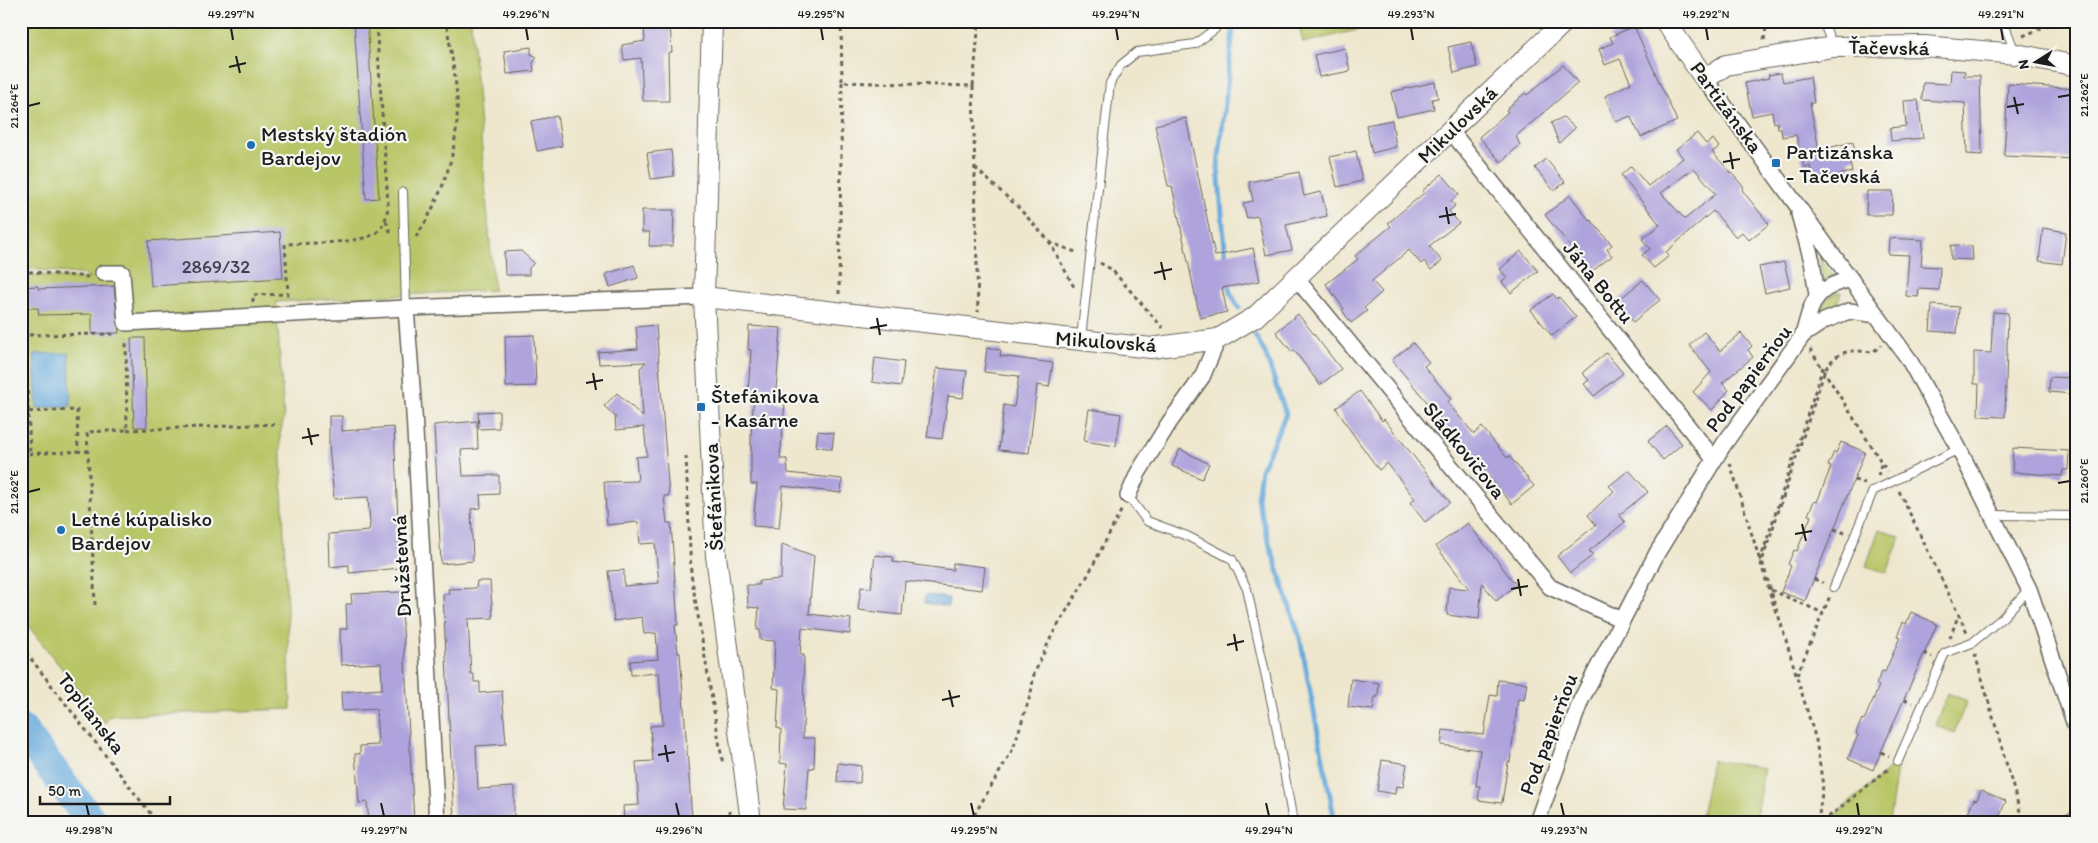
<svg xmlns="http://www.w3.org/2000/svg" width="2098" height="843" font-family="Itim,sans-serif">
<rect width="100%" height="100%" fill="#f6f6f2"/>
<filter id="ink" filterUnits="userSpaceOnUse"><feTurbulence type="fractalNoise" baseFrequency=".02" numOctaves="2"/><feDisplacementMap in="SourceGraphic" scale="10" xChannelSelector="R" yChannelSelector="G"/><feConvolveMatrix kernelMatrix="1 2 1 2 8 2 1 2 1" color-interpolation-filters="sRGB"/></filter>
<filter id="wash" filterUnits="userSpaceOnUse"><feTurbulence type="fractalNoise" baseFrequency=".0096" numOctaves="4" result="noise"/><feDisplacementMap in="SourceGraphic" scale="20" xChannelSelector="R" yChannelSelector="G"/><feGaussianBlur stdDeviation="1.12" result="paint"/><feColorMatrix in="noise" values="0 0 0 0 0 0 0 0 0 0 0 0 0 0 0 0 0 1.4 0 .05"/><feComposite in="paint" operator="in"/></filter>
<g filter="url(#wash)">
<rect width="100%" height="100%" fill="#eee7ce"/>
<path fill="#b9c668" stroke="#6a7142" d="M21 21H471L494 290 276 302 284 418 280 434 291 709 110 716 105 723 21 617V274L89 279 87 275 21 268Z
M1298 21H1394L1303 43Z
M1820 258 1833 275 1823 282Z
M1841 292C1838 308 1830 313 1815 318 1821 305 1827 295 1841 292Z
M1879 529 1900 537 1887 573 1866 566Z
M1948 693 1967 701 1954 733 1935 725Z
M1712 760 1764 768 1755 822H1700Z
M1898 761 1889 822H1827Z"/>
<path fill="#68aadc" stroke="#42637c" d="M69 353 71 406 37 408 34 354Z
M925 595 949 598 948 607 924 603Z"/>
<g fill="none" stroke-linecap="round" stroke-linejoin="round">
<path stroke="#68aadc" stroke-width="5" d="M1226 260 1218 167 1234 21
M1228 281 1230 292 1239 308
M1255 335 1265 353 1286 414 1261 470 1257 498 1270 546 1300 638 1335 822"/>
<path stroke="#68aadc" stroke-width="31" d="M21 729 92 822"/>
</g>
<g id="blocks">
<path fill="#aea3dc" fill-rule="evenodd" d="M354 21H367L379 198 366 199Z
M670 26 672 52 668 53 669 101H643L641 58 624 60 622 45 645 41 644 28Z
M1634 26 1677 121 1641 137 1630 116 1616 122 1605 96 1631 83 1620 59 1605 65 1599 49 1613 43 1610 37Z
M1471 42 1477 67 1454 73 1448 47Z
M531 47V54L537 57 533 63 534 71 507 74 504 51Z
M1345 48 1350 71 1319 77 1314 55Z
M1563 65 1578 83 1516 136 1520 145 1501 162 1479 137 1508 112 1506 110 1525 93 1527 95Z
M1951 70 1965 71 1964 76H1980L1982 155 1967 154 1965 103 1922 100 1923 83 1950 84Z
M1781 73 1783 82 1810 77 1814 103H1810L1819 150 1853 142 1856 158 1849 160 1852 172 1813 180 1810 166 1804 167 1796 135 1782 137 1781 128H1778L1777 122 1774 123 1772 112 1752 116 1745 83 1769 78 1768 75Z
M1435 82 1438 98 1432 99 1434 109 1397 117 1391 92Z
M2008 84 2077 89V159L2004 156Z
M1918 100 1923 138 1891 141 1890 128 1906 126 1904 101Z
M557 116 562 146 537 151 531 121Z
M1563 117 1575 128 1559 143 1551 123Z
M1186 118 1215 256 1253 248 1260 281 1222 288 1227 312 1200 318 1172 186H1168L1155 125Z
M1392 120 1396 147 1372 153 1366 125Z
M1697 133 1706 144 1713 139 1719 147 1712 152 1744 187 1742 190 1769 224 1749 240 1742 232 1736 237 1713 211 1666 252 1669 256 1654 268 1642 255 1650 249 1642 239 1660 225 1621 175 1631 166 1648 186 1683 158 1676 149ZM1694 168 1716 194 1685 219 1661 193Z
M671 150 674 176 651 179 647 153Z
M1356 151 1362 181 1337 187 1330 157Z
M1546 159 1565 182 1554 191 1535 168Z
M1299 172 1304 196 1321 192 1327 216 1286 225 1292 250 1266 255 1258 216 1247 218 1243 203 1253 201 1249 182Z
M1442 174 1459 194 1451 201 1455 206 1449 211 1459 223 1429 246 1442 261 1431 270 1424 261 1421 264 1409 250 1372 281 1382 292 1364 308 1367 311 1351 323 1342 310 1344 309 1326 284 1358 259 1355 256 1391 226 1388 223 1424 193 1422 191Z
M1867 191H1893L1892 215H1866Z
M1570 195 1590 221 1591 220 1612 245 1607 249 1612 256 1591 272 1545 215Z
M642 210H674L673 246H649L650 232H642Z
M2043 228 2066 232 2062 264 2039 261Z
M280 232 283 278 151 286 148 241Z
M1889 238 1923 240 1921 266 1940 267 1939 290 1919 289 1918 297 1906 296 1909 255 1888 254Z
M1951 245 1972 246 1973 260 1951 259Z
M521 251 534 263 529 268V275H505L504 252Z
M1521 251 1538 271 1511 293 1502 282 1507 278 1500 269Z
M1784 262 1790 287 1765 293 1759 267Z
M634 265 638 278 610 287 606 274Z
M1643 280 1660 300 1633 322 1616 302Z
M38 286V289L114 286 119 333 92 334V314L39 315 38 308H21V287Z
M1553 294 1557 299 1559 297 1576 317 1552 336 1531 310Z
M1932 305 1959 307 1957 333 1930 331Z
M1993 312 2008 313 2005 417 1978 416 1979 384H1974V352L1991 353Z
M1298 314 1341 369 1320 385 1294 350 1292 352 1276 332Z
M656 325 669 496H664L667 523H671L678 625H675L678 653H680L692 819 688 820V822H671L670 817 640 820V822H624L623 806 639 805 636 762 653 761 650 726 663 725 659 673 631 675 630 661 658 659 656 633 644 634 642 617 614 621 608 571 624 570V586L659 583 655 543 640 544 638 522 607 525 604 482 638 481 636 457 647 456 644 427 616 430 615 416 604 406 617 393 643 417 640 368 646 362 599 364 598 352 638 349 636 327Z
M749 326 781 328 775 402 785 403 780 459H787L788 473 842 479 841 493 783 486 779 528 753 526 757 484H751V436L754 394 748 393 751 350 748 349Z
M1704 332 1720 351 1741 333 1752 346 1748 350 1753 357 1722 383 1729 390 1712 410 1693 392 1711 372 1689 345Z
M534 335 536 386 506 387 505 336Z
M131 338H145L147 427H134Z
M1413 343 1429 362 1424 366 1451 399 1447 402 1474 434 1482 427 1507 458 1509 456 1534 486 1512 504 1392 360Z
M987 348 1001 350 1000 356 1053 363 1049 387 1037 385 1029 453 999 450 1004 405 1014 407 1019 376 984 372Z
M1606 353 1623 373 1594 396 1584 384 1589 380 1582 373Z
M875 358 904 362 901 386 872 382Z
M937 368 967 371 963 398 948 396 942 439 927 437Z
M2050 377 2073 378 2072 394 2049 392Z
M1360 391 1382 421 1384 419 1450 502 1425 522 1410 503 1415 499 1387 463 1379 470 1350 430 1336 408Z
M1089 409 1121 414 1116 446 1084 441Z
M499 411V428L479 429 478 412Z
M329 416H342V431L394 427 400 568 349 573V565L330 567 329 534 369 531 370 523 368 497 334 499 329 445Z
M477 421 478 449 461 450 463 476 499 475V494L480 495 481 508 471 509 473 561 441 564 434 425Z
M1667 426 1682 444 1663 460 1648 441Z
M818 431 834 433 832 449 816 446Z
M1841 442 1865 452 1805 601 1781 592 1791 566 1788 564 1794 550 1797 551 1811 516 1808 515 1814 501 1817 502 1831 467 1828 466 1834 452 1836 453Z
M2013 448 2069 451 2068 470H2063L2062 476 2012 472Z
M1180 449 1209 464 1202 479 1172 466Z
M1629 470 1648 492 1619 515 1625 522 1589 551 1593 555 1570 573 1557 556 1596 525 1588 515 1614 491 1609 486Z
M1468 523 1516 585 1496 601 1482 583 1479 619 1447 615 1449 587 1469 589 1436 546Z
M782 544 814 556 809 614 851 619 850 634 802 628 800 655H804L803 738H815L814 768H809L806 810 783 809 787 764 780 763 781 729 777 728 779 689 773 688 775 641 760 640V630H757L759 608 748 607 747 585H759V581L781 579Z
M875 555 893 557V562L953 570V563L985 567 982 590 905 581 902 615 858 610 861 587 871 588Z
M477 581H490L493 618 468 619 471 674H474V682H480V693L502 691 506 744 476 746 478 789 514 787V822H454L443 594H449L448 589 476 588Z
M401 592 414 822H369L367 802 359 803 355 754H360V746L378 745 376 709 342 711 341 692 382 689 381 663 341 665 340 629H347L346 604H352L351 594Z
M1911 612 1937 624 1873 770 1848 759 1858 735 1856 733 1862 719 1864 720 1879 686 1876 684 1882 671 1885 672 1900 637 1897 636 1903 622 1906 624Z
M1351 679 1379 683 1378 697H1375L1373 710 1348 707Z
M1498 680 1527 683 1524 700 1518 699 1510 762H1508L1502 803 1478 800 1480 786H1476L1480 750 1441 745 1443 730 1484 735 1490 695 1497 696Z
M1382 760 1407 764 1403 787 1396 786 1395 794 1377 791Z
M838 763 861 766 860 783 837 782Z
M1981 790 2006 801 1997 822H1967L1971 814 1968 813 1974 799 1977 800Z"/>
</g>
</g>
<g filter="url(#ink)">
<use href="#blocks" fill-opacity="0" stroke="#66635a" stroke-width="1"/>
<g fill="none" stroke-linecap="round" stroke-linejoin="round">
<g stroke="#66635a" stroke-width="10">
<path id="lane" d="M1823 21 1833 47
M2003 21 2015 52
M403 192 406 308
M1081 338 1110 83 1121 65 1137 52 1195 44 1215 29 1218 21
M1128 496 1147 521 1187 536 1232 559 1247 589 1274 714 1293 822
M1993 515 2077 516
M1834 587 1873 491 1959 449
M1898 761 1945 653 1972 643 2002 618 2029 589
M2061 822 2077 814"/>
</g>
<g stroke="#66635a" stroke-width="18">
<path id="street" d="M1705 79 1908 358 1959 449 2029 589 2077 731
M1450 130 1714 459
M1799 214 1812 261 1817 295
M103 273H122L126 323 406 308 704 297
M1296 278 1550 587 1622 620
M406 308 414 413 437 822
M1803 335C1813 300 1813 289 1851 279
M1128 496 1138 473 1169 423 1202 377 1218 339
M1537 822 1581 700 1657 553 1724 444 1803 335 1824 321 1849 311 1877 315"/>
</g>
<g stroke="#66635a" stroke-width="22">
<path id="secondary" d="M712 21 704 297 716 556 751 822
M1665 21 1705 79 1726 65 1833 47 1924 46 2016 54 2077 66
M704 297 1151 348 1218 339 1255 317 1565 21"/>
</g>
<path stroke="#66635a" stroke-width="3" stroke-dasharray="4 4" stroke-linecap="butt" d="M841 21 842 82 973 86 978 312
M2023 36 2058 21
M1764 40 1766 28 1770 21
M973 86 979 21
M975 168 1017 206 1049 241 1074 287
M386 221 391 234
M416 237C443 196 460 147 457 97 455 71 450 46 446 21
M1049 242 1078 253
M1100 263 1111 269 1163 328
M21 271 88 277
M839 294 842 82
M253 302V295L288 294 285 244C304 243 365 244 377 232 386 224 387 215 388 204L376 21
M21 335 115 334
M25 335 30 454
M1810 349 1887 471
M21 412 77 410 78 452
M127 430 279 424
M21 454 88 451
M686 456 691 574 723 765
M1730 463 1776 613
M1878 476 1882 461
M1854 480 1865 483
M1899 491 1967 632
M1834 529 1845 533
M1760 561 1823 367
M1814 579 1823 583
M1771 590 1823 613
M95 605 87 432 127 430 126 339
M1950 638 1958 616
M21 646 157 822
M1924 653 1932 657
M1975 654 2023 822
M1797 675 1830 596
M1904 700 1912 703
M1881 752 1889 756
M729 811 730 822
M970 822 1013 749 1031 693 1034 674 1052 635 1088 575 1122 509
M1818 822 1823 786 1816 740 1762 561 1825 370C1838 349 1850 350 1873 352L1881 345
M1822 822 1890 768"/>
<use href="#lane" stroke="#fff" stroke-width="8"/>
<use href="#street" stroke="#fff" stroke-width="15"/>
<use href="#secondary" stroke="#fff" stroke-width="20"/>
</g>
</g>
<path fill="none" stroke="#1c1c1c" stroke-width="2" d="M231 28 233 40M526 28 528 40M821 28 823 40M1116 28 1118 40M1411 28 1413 40M1706 28 1708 40M2001 28 2003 40M236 56 240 73M229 67 246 63M2014 97 2018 114M2058 97 2070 95M28 106 40 103M2007 107 2024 104M1730 152 1733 169M1723 162 1740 159M1446 207 1449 224M1439 217 1456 214M1161 262 1165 280M1154 273 1172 269M877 318 880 335M870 328 887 325M593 373 596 390M586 383 603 380M308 428 312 445M302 438 319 435M2058 483 2070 481M28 492 40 489M1802 524 1806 541M1795 534 1812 531M1518 579 1521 596M1511 589 1528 586M1234 634 1237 651M1227 645 1244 641M949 690 953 707M942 700 960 696M665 745 668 762M658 755 675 752M86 803 89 816M381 803 384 816M676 803 679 816M971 803 974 816M1266 803 1269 816M1561 803 1564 816M1857 803 1859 816"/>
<g fill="#1f6fb2" stroke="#f6f6f2" stroke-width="2">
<circle cx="251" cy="145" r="5"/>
<rect x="1771" y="158" width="10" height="10" rx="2.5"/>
<rect x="696" y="402" width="10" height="10" rx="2.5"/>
<circle cx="61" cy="530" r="5"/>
</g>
<g text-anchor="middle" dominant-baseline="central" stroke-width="4.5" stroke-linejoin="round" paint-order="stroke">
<g font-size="19" fill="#403e4c">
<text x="216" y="266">2869/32</text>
</g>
<g font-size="21" fill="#1c1c1c" stroke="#f6f6f2">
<text transform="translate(1889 47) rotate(1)">Ťačevská</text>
<text transform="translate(1727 107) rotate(54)">Partizánska</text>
<text transform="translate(1457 124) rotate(-44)">Mikulovská</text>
<text transform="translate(1599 282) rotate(51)">Jána Bottu</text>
<text transform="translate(1106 341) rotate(4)">Mikulovská</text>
<text transform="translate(1748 378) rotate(-53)">Pod papierňou</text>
<text transform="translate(1465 450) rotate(51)">Sládkovičova</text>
<text transform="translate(713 497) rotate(-93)">Štefánikova</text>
<text transform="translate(401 566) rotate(-93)">Družstevná</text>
<text transform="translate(92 713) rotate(52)">Toplianska</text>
<text transform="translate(1548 734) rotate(-69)">Pod papierňou</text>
</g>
<g font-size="21" fill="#1c1c1c" stroke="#f6f6f2" text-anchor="start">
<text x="261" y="133">Mestský štadión<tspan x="261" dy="24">Bardejov</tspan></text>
<text x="1786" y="151">Partizánska<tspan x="1786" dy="24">- Tačevská</tspan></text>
<text x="711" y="395">Štefánikova<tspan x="711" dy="24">- Kasárne</tspan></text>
<text x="71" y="518">Letné kúpalisko<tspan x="71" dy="24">Bardejov</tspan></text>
</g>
</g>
<rect width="2098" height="843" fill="none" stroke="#f6f6f2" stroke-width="55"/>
<g transform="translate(2036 62) rotate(259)" stroke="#f6f6f2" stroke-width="4" paint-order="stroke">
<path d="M0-4L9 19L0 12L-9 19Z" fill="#1c1c1c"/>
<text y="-8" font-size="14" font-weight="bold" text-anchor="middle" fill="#1c1c1c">N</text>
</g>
<path d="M40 796v8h130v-8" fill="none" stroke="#1c1c1c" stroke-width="2.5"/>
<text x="48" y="796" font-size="15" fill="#1c1c1c" stroke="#f6f6f2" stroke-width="4" paint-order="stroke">50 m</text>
<rect x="28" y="28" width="2042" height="788" fill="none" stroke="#1c1c1c" stroke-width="2"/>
<g font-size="12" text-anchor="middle" fill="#1c1c1c">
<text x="231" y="18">49.297°N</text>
<text x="526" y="18">49.296°N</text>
<text x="821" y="18">49.295°N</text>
<text x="1116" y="18">49.294°N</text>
<text x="1411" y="18">49.293°N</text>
<text x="1706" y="18">49.292°N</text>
<text x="2001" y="18">49.291°N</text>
<text transform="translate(2084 95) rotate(-90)" y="4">21.262°E</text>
<text transform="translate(14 106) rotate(-90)" y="4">21.264°E</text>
<text transform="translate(2084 481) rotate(-90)" y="4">21.260°E</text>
<text transform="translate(14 492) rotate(-90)" y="4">21.262°E</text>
<text x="89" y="834">49.298°N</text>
<text x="384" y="834">49.297°N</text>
<text x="679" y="834">49.296°N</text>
<text x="974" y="834">49.295°N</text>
<text x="1269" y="834">49.294°N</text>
<text x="1564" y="834">49.293°N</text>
<text x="1859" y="834">49.292°N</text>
</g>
</svg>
